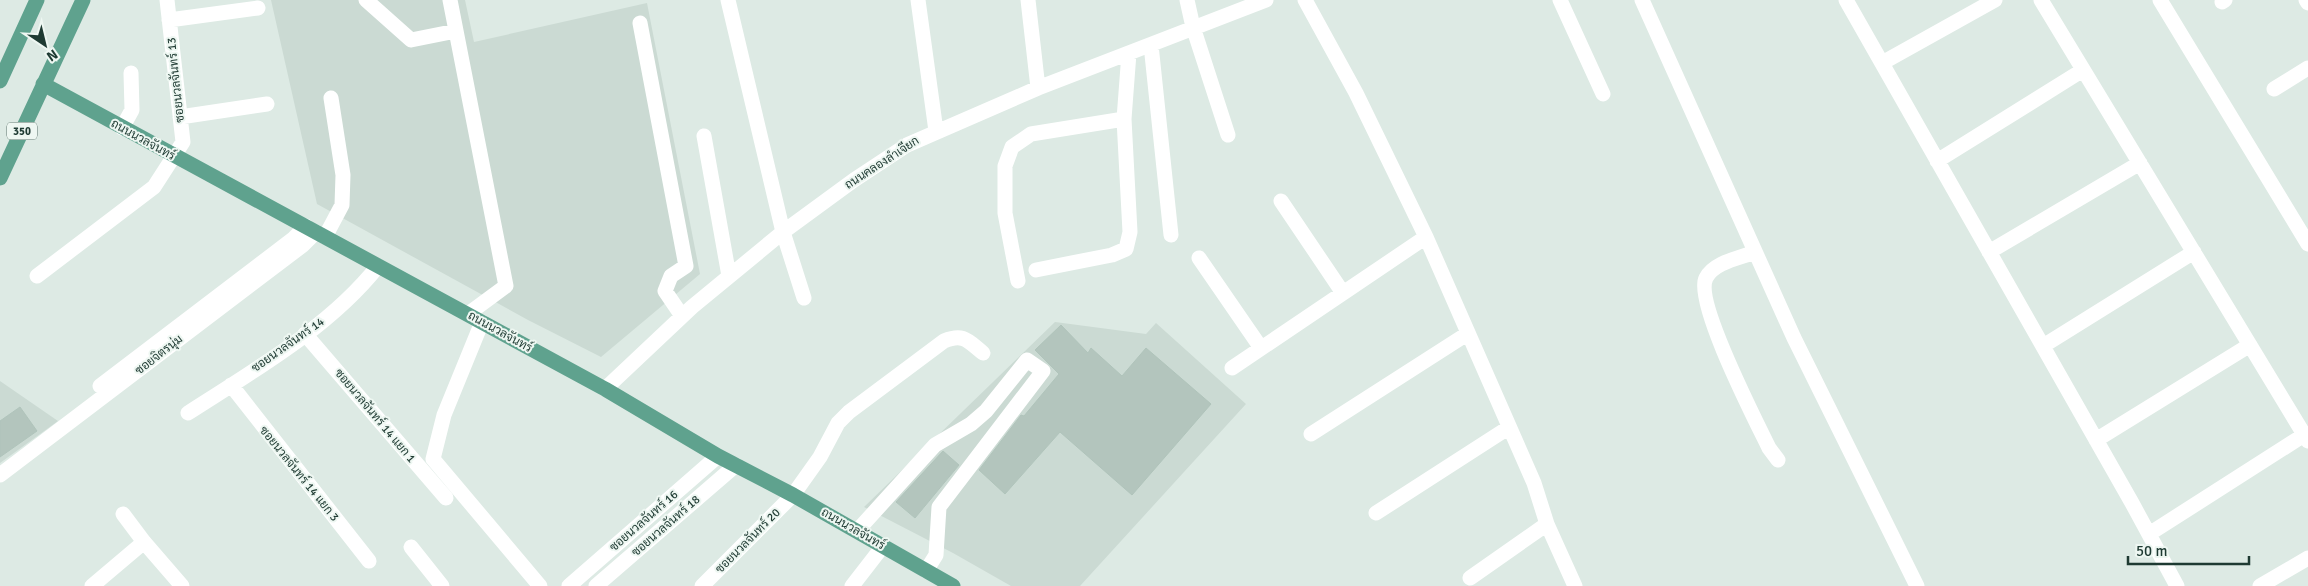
<svg xmlns="http://www.w3.org/2000/svg" width="2308" height="586" font-family="Signika,Sarabun,sans-serif">
<rect width="100%" height="100%" fill="#ddeae4"/>
<path fill="#cbdad3" d="M271 0H465L474 42 647 3 700 274 601 357 528 320 317 204Z
M1055 322 1146 334 1156 323 1246 404 1080 586H1011L953 553 864 507Z
M0 381 58 421 0 463Z"/>
<path fill="#b3c5bd" stroke="#b0c4bb" d="M1061 325 1088 353 1091 348 1122 376 1146 348 1211 404 1132 495 1060 432 1005 494 979 470 1021 415 1024 416 1059 374 1035 350Z
M20 407 37 431 0 457V421Z
M943 451 959 465 915 518 896 502Z"/>
<g fill="none" stroke-linecap="round" stroke-linejoin="round">
<path stroke="#fff" stroke-width="15" d="M366 0 411 40 456 31
M450 0 506 286 468 314
M728 0 783 232 804 298
M918 0 936 131
M1028 0 1038 88
M1187 0 1193 27 1228 135
M1305 0 1356 93 1426 237 1534 483 1547 524 1575 586
M1560 0 1603 94
M1642 0 1794 338 1917 586
M1846 0 2132 503 2177 586
M2041 0 2308 441
M2160 0 2308 244
M2306 0 2308 3
M2222 2 2225 0
M169 20 258 8
M640 23 686 266 671 276 665 291 682 316
M1151 45 1171 235
M1882 63 1995 0
M2274 89 2308 68
M180 117 267 104
M122 128 132 110 131 73
M704 136 729 276
M1937 161 2083 70
M1281 201 1343 293
M325 237 342 205 343 175 331 98
M1755 252C1740 258 1714 262 1706 278 1694 301 1756 421 1769 448L1778 460
M1989 252 2140 163
M1199 258 1261 348
M1036 270 1112 255 1126 249 1130 232 1124 119
M37 276 154 187 183 142 167 0
M1018 281 1005 213V166L1012 147 1031 134 1124 119 1129 53
M482 322 444 415 433 459 540 586
M305 334 446 498
M2043 346 2194 252
M1232 368 1426 237
M231 385 369 561
M100 386 293 239 306 226
M605 389 692 307 783 232 854 180 907 145 1038 88 1266 0
M188 413C253 371 330 327 378 266
M1311 434 1467 334
M2096 440 2250 345
M0 475 303 245 316 232
M1376 513 1508 428
M123 514 144 542 182 586
M857 531 935 445 971 424 986 411 1027 360 1043 371 939 507 936 555 926 571
M2149 534 2304 435
M411 547 442 586
M1470 578 1547 524
M92 586 144 542
M569 586 718 456
M596 586 736 465
M702 586 793 495 820 457 838 423 849 412 944 341C964 333 968 341 983 353
M852 586 883 546
M2260 586 2308 558"/>
<path stroke="#5fa28e" stroke-width="15" d="M0 81 37 0
M43 84 605 389 718 456 793 495 953 586
M0 178 83 0"/>
</g>
<g text-anchor="middle" dominant-baseline="central" stroke-width="4" stroke-linejoin="round" paint-order="stroke">
<rect fill="#eef7f2" stroke="#5c736c" stroke-width="1" x="7" y="122.5" width="30" height="17" rx="4"/>
<g font-size="11" font-weight="bold" fill="#1e3a32">
<text x="22" y="131">350</text>
</g>
<g font-size="12" fill="#1e3a32" stroke="#eef7f2">
<text transform="translate(176 80) rotate(-96)">ซอยนวลจันทร์ 13</text>
<text transform="translate(143 140) rotate(29)">ถนนนวลจันทร์</text>
<text transform="translate(882 163) rotate(-33)">ถนนคลองลำเจียก</text>
<text transform="translate(500 332) rotate(29)">ถนนนวลจันทร์</text>
<text transform="translate(288 345) rotate(-35)">ซอยนวลจันทร์ 14</text>
<text transform="translate(159 355) rotate(-38)">ซอยจิตรนุ่ม</text>
<text transform="translate(375 416) rotate(50)">ซอยนวลจันทร์ 14 แยก 1</text>
<text transform="translate(299 474) rotate(51)">ซอยนวลจันทร์ 14 แยก 3</text>
<text transform="translate(644 521) rotate(-41)">ซอยนวลจันทร์ 16</text>
<text transform="translate(666 526) rotate(-41)">ซอยนวลจันทร์ 18</text>
<text transform="translate(853 529) rotate(30)">ถนนนวลจันทร์</text>
<text transform="translate(748 541) rotate(-45)">ซอยนวลจันทร์ 20</text>
</g>
</g>
<g transform="translate(45 45) rotate(145)" stroke="#eef7f2" stroke-width="4" paint-order="stroke">
<path d="M0-4L9 19L0 12L-9 19Z" fill="#1e3a32"/>
<text y="-8" font-size="14" font-weight="bold" text-anchor="middle" fill="#1e3a32">N</text>
</g>
<path d="M2128 556v8h121v-8" fill="none" stroke="#1e3a32" stroke-width="2.5"/>
<text x="2136" y="556" font-size="15" fill="#1e3a32" stroke="#eef7f2" stroke-width="4" paint-order="stroke">50 m</text>
</svg>
